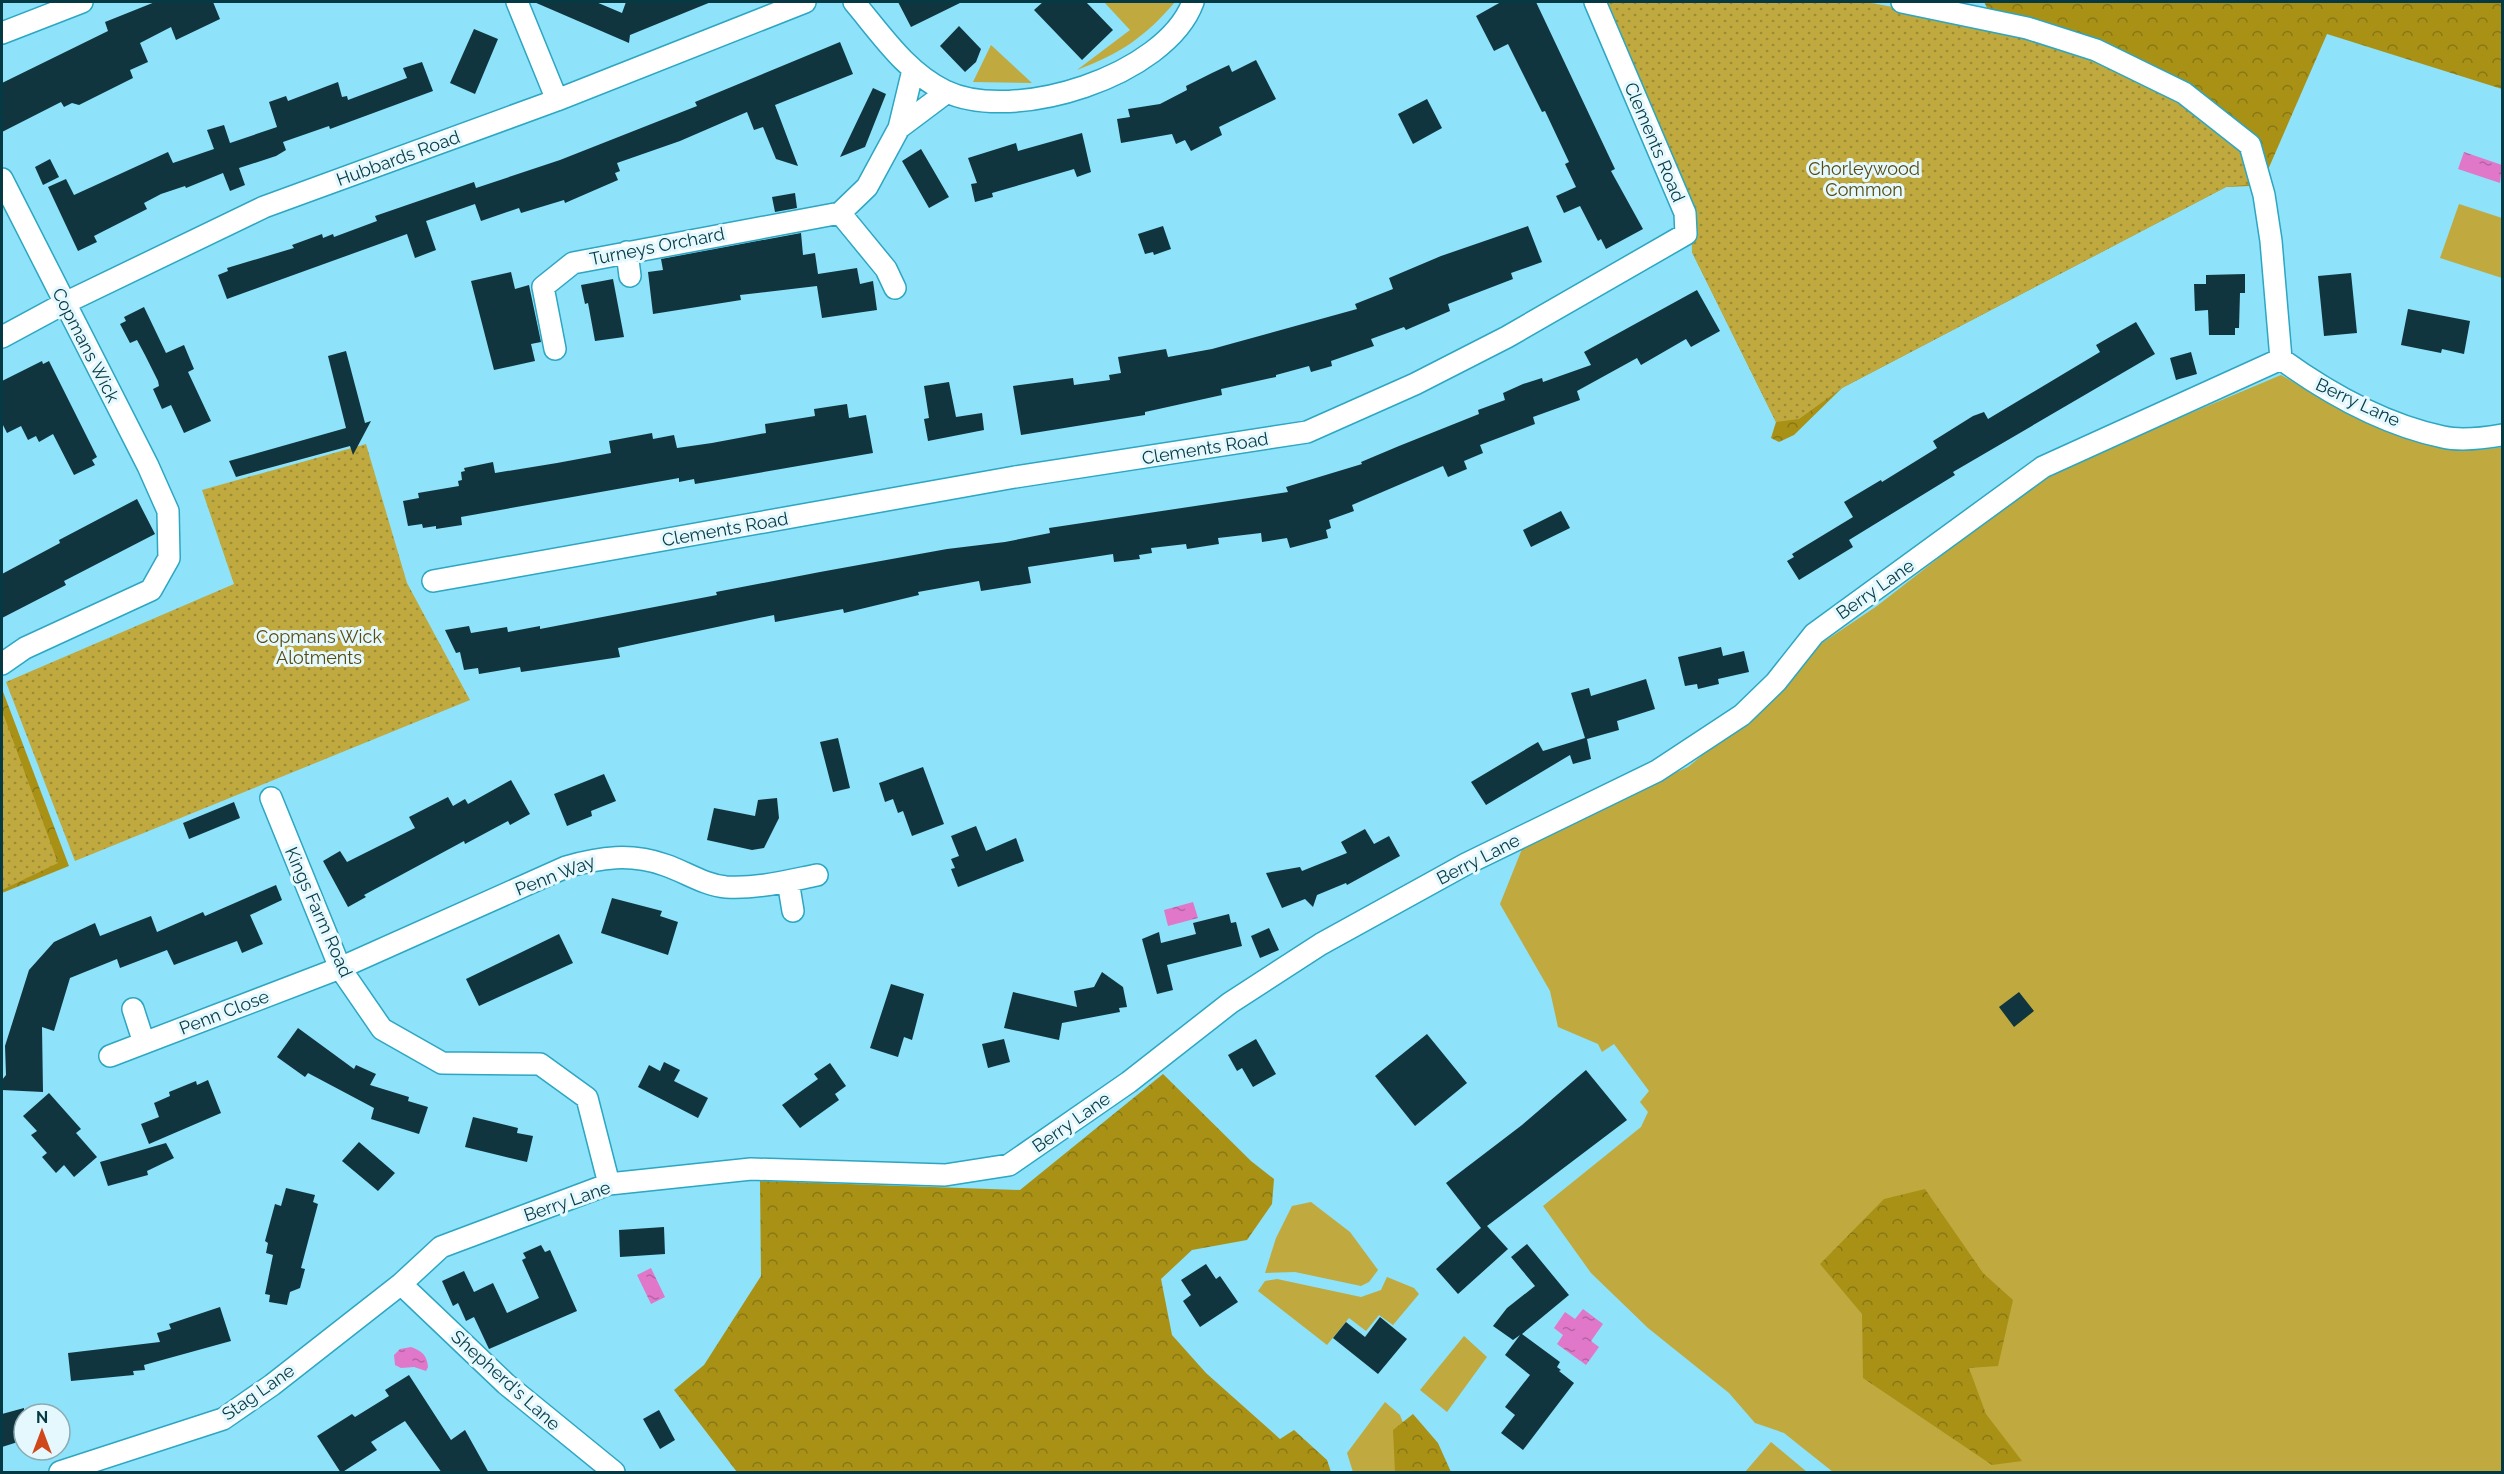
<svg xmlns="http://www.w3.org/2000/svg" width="2504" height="1474" font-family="Raleway,sans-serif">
<defs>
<pattern id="forest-crowns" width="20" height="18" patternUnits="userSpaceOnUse" patternTransform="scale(1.5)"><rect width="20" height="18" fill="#a99116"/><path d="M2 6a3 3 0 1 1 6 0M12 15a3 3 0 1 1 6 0" fill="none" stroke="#887716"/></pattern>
<pattern id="park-dots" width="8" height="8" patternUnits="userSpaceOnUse" patternTransform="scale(1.5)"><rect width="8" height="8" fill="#c0a93e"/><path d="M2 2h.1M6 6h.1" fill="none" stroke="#9a8b36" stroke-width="1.8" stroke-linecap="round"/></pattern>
<pattern id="water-ripples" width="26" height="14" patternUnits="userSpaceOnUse" patternTransform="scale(1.5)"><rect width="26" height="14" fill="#e177c8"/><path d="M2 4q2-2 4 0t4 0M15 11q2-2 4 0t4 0" fill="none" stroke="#b463a4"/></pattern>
</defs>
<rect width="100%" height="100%" fill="#8ee2f9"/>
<path fill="#c0a93e" d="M1104 2H1175C1144 38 1121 53 1077 70L1130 30Z
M991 45 1032 83 973 82Z
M2459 204 2502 218V278L2440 258Z
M2281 375C2345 411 2425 462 2502 447V1472H1833L1784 1433 1755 1423 1729 1393 1648 1328 1591 1273 1543 1206 1641 1127 1648 1112 1640 1102 1649 1091 1614 1044 1602 1052 1598 1044 1558 1027 1550 991 1500 904 1522 849 1602 806 1688 767 1785 687 1816 647 1877 606 2046 474Z
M1311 1202 1350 1232 1378 1270 1369 1282 1361 1286 1295 1272 1265 1273 1276 1238 1292 1206Z
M1387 1277 1414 1288 1419 1294 1393 1325 1379 1315 1366 1331 1349 1318 1327 1345 1258 1291 1265 1281 1277 1279 1361 1297 1381 1290Z
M1464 1336 1487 1357 1447 1412 1420 1390Z
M1385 1402 1400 1415 1422 1472H1353L1347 1453Z
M1771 1442 1807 1472H1745Z"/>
<path fill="url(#forest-crowns)" d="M1984 2H2495L2502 3V89L2327 34 2267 172 2249 186 2226 187 1842 388 1794 435 1779 442 1771 438 1776 422 1692 252 1992 17Z
M2 689 69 866 2 893Z
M1163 1074 1251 1161 1274 1179 1272 1204 1247 1240 1192 1250 1161 1279 1172 1335 1206 1373 1280 1439 1294 1430 1327 1460 1331 1472H737L674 1390 704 1365 761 1276 760 1181 1020 1190Z
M1925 1189 1983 1273 2013 1300 1998 1366 1969 1368 1986 1414 2022 1461 1992 1465 1863 1378 1862 1314 1820 1264 1884 1199Z
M1413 1414 1438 1443 1451 1472H1395L1393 1430Z"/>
<path fill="url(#park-dots)" d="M1605 2H1866L2022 31 2169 89 2230 139 2255 167 2261 183 2226 187 1842 388 1799 419 1776 422 1692 252 1691 208Z
M366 444 407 583 470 700 75 861 6 682 234 584 202 490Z
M2 715 4 716 58 863 2 890Z"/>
<path fill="url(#water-ripples)" d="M2464 152 2502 165 2500 183 2458 169Z
M1193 902 1198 918 1168 926 1164 910Z
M651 1268 665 1297 651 1304 637 1275Z
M1583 1309 1603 1324 1591 1341 1599 1347 1586 1365 1557 1344 1563 1335 1554 1328 1565 1312 1575 1319Z
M411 1347C422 1351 427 1355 428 1367L426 1371 414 1367 401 1368 395 1365 394 1355 400 1349Z"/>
<path fill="#11353e" d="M155 2H213L220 19 176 40 171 27 140 43 148 62 130 70 133 78 79 105 72 103 64 107 61 102 2 132V83L108 31 105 22Z
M534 2H596L622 13 626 2H711L630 35 629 43Z
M898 2H962L911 27Z
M1043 2H1086L1113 30 1082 60 1034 10Z
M1501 2H1536L1615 169 1611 171 1643 229 1606 249 1601 239 1598 241 1580 206 1564 213 1556 196 1576 187 1565 164 1569 162 1545 111 1542 112 1508 44 1494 51 1476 16Z
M959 26 981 49 976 62 965 72 940 46Z
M474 29 498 39 475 94 450 83Z
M840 42 853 74 775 105 798 166 776 159 763 127 754 130 747 112 680 141 617 163 620 171 615 173 618 180 565 203 564 200 521 213 519 208 481 221 475 204 426 221 436 250 415 258 407 234 227 299 218 275 228 271 227 268 294 248 292 245 322 234 323 238 333 234 334 237 377 221 375 216 474 182 476 188 560 160 697 106 695 102Z
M1256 60 1276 99 1219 127 1222 135 1191 151 1185 140 1176 144 1172 134 1121 143 1117 119 1130 117 1128 109 1160 104 1187 90 1186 86 1212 73 1229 65 1232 72Z
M422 62 433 91 330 129 329 126 283 142 286 150 276 156 239 168 245 185 230 191 223 173 186 188 185 186 161 194 144 203 147 209 94 236 97 242 78 251 48 187 66 179 74 195 168 152 173 163 214 149 207 130 224 125 230 143 277 127 269 102 286 96 288 101 338 82 342 97 347 96 348 100 407 78 403 68Z
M873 88 886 94 865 147 840 157Z
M1427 99 1442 128 1413 144 1398 114Z
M1082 133 1091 172 1077 177 1074 169 992 193 993 197 975 202 971 184 977 183 968 158 1016 143 1018 151Z
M921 149 949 197 929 208 902 161Z
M50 159 59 177 43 185 35 167Z
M795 193 797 208 775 212 772 197Z
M1163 226 1171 249 1154 255 1153 252 1145 254 1138 234Z
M1528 226 1542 262 1511 273 1513 279 1448 304 1450 311 1406 330 1404 327 1371 339 1374 346 1331 361 1332 366 1311 372 1309 366 1276 375V377L1221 389 1222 395 1145 412V415L1021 435 1013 386 1073 378 1074 385 1110 380 1109 375 1121 373 1118 357 1166 349 1168 357 1212 349 1357 309 1355 304 1393 289 1389 278 1441 256Z
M801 233 803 255 815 253 818 274 857 268 860 284 873 281 877 310 822 318 817 286 740 295 741 300 653 314 648 272 663 270 661 259Z
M511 272 515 289 529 285 541 342 531 344 535 361 494 370 471 281Z
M2351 273 2357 333 2324 336 2318 276Z
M2245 274V293H2240L2239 328H2235V335H2209L2208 310 2195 311 2194 284H2206V275Z
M613 279 624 337 595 341 588 303 585 304 581 285Z
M1697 290 1720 331 1691 347 1686 339 1641 365 1637 358 1577 391 1580 400 1533 417 1535 424 1480 445 1483 453 1464 461 1467 469 1448 477 1443 466 1352 505 1354 511 1329 520 1331 528 1326 530 1328 538 1290 548 1287 538 1262 542 1261 533 1218 538 1219 544 1187 549 1186 544 1151 548 1152 553 1139 555 1140 559 1114 562 1113 554 1028 567 1031 583 981 591 979 581 918 592 919 595 844 613 843 609 775 622 774 615 618 648 620 657 521 672 520 667 479 674 478 668 464 670 460 652 456 653 445 630 469 626 471 633 507 627 508 632 540 626V629L717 595 716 592 820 572 947 549 1005 542 1050 533 1049 528 1288 492 1286 487 1362 464 1361 462 1399 446 1479 414 1478 410 1505 400 1503 393 1523 384 1542 378 1543 382 1591 365 1584 352Z
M144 307 166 353 184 345 194 369 188 372 211 421 184 433 171 405 162 409 153 389 159 386 158 381 145 355 137 340 130 343 120 324 126 321 124 317Z
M2408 309 2470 321 2464 354 2442 349 2441 353 2401 345Z
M2136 322 2155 354 1953 472 1955 475 1849 540 1853 547 1799 580 1787 561 1794 557 1792 554 1853 517 1844 502 1881 480 1882 482 1937 448 1933 441 1973 416 1984 412 1988 419 2100 352 2096 345Z
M346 351 365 423 371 421 353 455 350 446 236 477 229 461 346 428 328 356Z
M2191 352 2197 374 2176 380 2170 358Z
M42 361 43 364 49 361 97 457 92 460 95 465 74 475 53 434 39 442 36 436 28 440 21 426 7 433 2 423V381Z
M949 382 956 417 982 413 984 430 928 441 924 419 929 418 924 386Z
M847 404 849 418 866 415 873 453 695 484 694 479 679 482V478L461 517 462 525 436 529V526L423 528 422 524 408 526 403 501 419 498 418 493 459 486 458 481 462 480 461 472 465 471 464 468 493 462 495 473 557 463 611 453 609 441 652 433 653 439 674 435 677 448 712 443 766 433 765 424 815 416 814 409Z
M137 499 155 534 64 581 66 585 2 618V574L60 543 59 540Z
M1561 511 1570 528 1531 547 1523 530Z
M1721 647 1723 656 1744 651 1749 672 1718 679 1719 684 1698 689 1697 684 1685 686 1678 657Z
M1646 679 1655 709 1617 721 1619 730 1587 739 1591 759 1573 764 1570 755 1486 805 1471 782 1538 742 1543 751 1585 738 1571 693 1589 688 1591 696Z
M838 738 850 788 833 792 820 742Z
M923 767 944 824 912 836 903 811 898 813 893 799 885 802 879 783Z
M604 774 616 801 591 811 592 816 567 826 554 794Z
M511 780 530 814 510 825 508 821 465 844 464 841 364 895 366 897 348 907 323 861 340 851 347 862 415 828 409 817 448 797 453 806 465 799 468 804Z
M777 798 779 818 764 848 752 850 707 840 714 808 755 816 758 800Z
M234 802 240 818 189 839 183 823Z
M976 826 986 851 1016 838 1024 861 958 887 951 869 955 868 951 859 959 856 951 836Z
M1365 829 1374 844 1389 836 1400 856 1347 885 1346 883 1317 895 1313 907 1305 899 1282 908 1266 873 1300 867 1302 871 1347 853 1341 842Z
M276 885 282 900 250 915 263 944 242 953 237 941 174 965 167 950 120 968 117 959 70 978 54 1031 42 1027 43 1092 2 1090V1080L6 1075 5 1046 29 970 54 942 95 923 100 936 151 916 157 932 203 912 205 916Z
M612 898 662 911 660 916 678 922 668 955 601 933Z
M1229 914 1231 923 1236 922 1242 946 1167 965 1173 990 1157 994 1142 939 1159 932 1161 943 1196 934 1193 923Z
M1269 928 1279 950 1260 958 1251 936Z
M559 934 573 963 479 1006 466 979Z
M1102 972 1123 987 1127 1007 1119 1008 1120 1012 1062 1023 1059 1040 1004 1028 1013 992 1077 1007 1074 991 1094 987Z
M891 984 924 994 912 1040 904 1037 898 1057 870 1048Z
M2019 992 2034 1011 2014 1027 1999 1007Z
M298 1028 354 1069 356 1065 376 1074 370 1085 409 1097 408 1101 428 1107 419 1134 371 1119 374 1108 308 1073 305 1077 277 1057Z
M1427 1034 1467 1083 1415 1126 1375 1076Z
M1004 1039 1010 1062 988 1068 982 1044Z
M1256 1039 1276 1074 1253 1087 1242 1068 1237 1071 1228 1055Z
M664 1062 680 1070 674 1081 708 1098 698 1118 638 1087 649 1065 660 1071Z
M830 1063 846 1086 835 1094 839 1100 800 1128 782 1105 818 1079 814 1074Z
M1586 1070 1627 1120 1487 1226 1508 1249 1458 1294 1436 1269 1481 1228 1446 1183 1522 1125Z
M208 1080 221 1113 149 1144 141 1124 159 1117 154 1103 170 1096 169 1092 196 1081 197 1085Z
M49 1093 81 1129 76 1133 97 1157 74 1177 64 1165 56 1173 42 1157 47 1153 31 1135 37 1131 23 1116Z
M473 1117 518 1128 517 1133 533 1136 527 1162 465 1147Z
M359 1142 395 1173 378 1191 342 1161Z
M166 1143 174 1158 147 1171 148 1175 108 1186 100 1162Z
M286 1188 315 1195 313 1202 318 1204 301 1268 305 1269 300 1288 290 1292 287 1305 269 1302 270 1295 265 1294 273 1255 266 1253 268 1243 265 1241 275 1204 281 1206Z
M664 1227 665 1254 620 1257 619 1230Z
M1527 1244 1569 1295 1522 1334 1560 1362 1557 1367 1561 1370 1559 1371 1574 1383 1523 1450 1501 1433 1515 1415 1505 1407 1530 1375 1505 1355 1520 1335 1513 1340 1493 1326 1507 1308 1535 1286 1511 1257Z
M541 1245 545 1252 550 1250 577 1311 489 1349 474 1317 466 1321 458 1303 453 1306 442 1281 464 1271 474 1292 493 1283 507 1313 539 1298 522 1260 526 1258 523 1253Z
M1206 1264 1216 1279 1220 1276 1238 1302 1200 1327 1183 1301 1191 1295 1181 1280Z
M220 1307 231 1341 144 1365 145 1370 133 1371 134 1375 71 1381 68 1353 160 1342 157 1333 171 1329 169 1324Z
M1380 1317 1407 1339 1378 1374 1333 1338 1346 1322 1365 1337Z
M409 1375 451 1440 465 1430 489 1473H442L405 1421 371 1442 377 1450 341 1473 317 1436 352 1414 355 1417 389 1396 385 1390Z
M24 1408V1440L2 1447V1414Z
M659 1410 675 1440 660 1449 643 1419Z"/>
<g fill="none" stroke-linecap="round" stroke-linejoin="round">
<g stroke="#2da6c1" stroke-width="24">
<path id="minor" d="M517 2 557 100
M854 2C881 34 906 72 945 91 1013 124 1166 76 1193 2
M1902 2 2027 28 2096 50 2184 93 2250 145 2264 195 2271 241 2281 359
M2 33 82 2
M899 128 913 70
M2 179 148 466 168 511 169 558 151 590 25 648 2 664
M840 213 886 269 895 288
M627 252 630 276
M2 337 65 303 264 207 557 100 805 2
M555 349 543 287 573 263 840 213 867 187 899 128 947 92
M433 581 1015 477 1307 432 1415 384 1507 337 1686 234 1685 213 1595 2
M271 798 340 968 382 1029 442 1063 540 1064 587 1098 609 1184
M788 881 793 911
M133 1009 144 1043
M110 1056 340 968 566 867C601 857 631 853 665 865 686 872 704 885 726 887 756 889 787 881 817 875
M401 1284 506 1384 614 1472
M60 1472 223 1419 272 1385 401 1284 441 1247 609 1184 751 1169 945 1175 1009 1165 1129 1082 1230 1003 1321 944 1466 864 1657 771 1742 715 1776 682 1814 634 2043 467 2281 359C2328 393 2386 425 2443 437 2460 441 2485 438 2502 435"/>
</g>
<use href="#minor" stroke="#fff" stroke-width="21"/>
</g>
<g text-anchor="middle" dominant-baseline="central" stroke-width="6" stroke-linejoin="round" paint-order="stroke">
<g font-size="18" fill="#053a45" stroke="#e5f8fe">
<text transform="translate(1655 142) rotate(67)">Clements Road</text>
<text transform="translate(398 158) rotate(-20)">Hubbards Road</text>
<text transform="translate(657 246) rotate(-11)">Turneys Orchard</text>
<text transform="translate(86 345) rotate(63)">Copmans Wick</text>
<text transform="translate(2358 402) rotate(25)">Berry Lane</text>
<text transform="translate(1205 448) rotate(-9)">Clements Road</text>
<text transform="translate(725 529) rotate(-10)">Clements Road</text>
<text transform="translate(1875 589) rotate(-35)">Berry Lane</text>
<text transform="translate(1478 859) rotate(-27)">Berry Lane</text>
<text transform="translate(555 875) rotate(-21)">Penn Way</text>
<text transform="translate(319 912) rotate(66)">Kings Farm Road</text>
<text transform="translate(224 1012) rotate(-21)">Penn Close</text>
<text transform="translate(1071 1122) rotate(-35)">Berry Lane</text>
<text transform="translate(567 1201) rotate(-19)">Berry Lane</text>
<text transform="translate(506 1380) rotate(42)">Shepherd's Lane</text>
<text transform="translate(258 1392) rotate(-35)">Stag Lane</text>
</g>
<g font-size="18" fill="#574b0f" stroke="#e5f8fe">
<text x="1864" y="168">Chorleywood<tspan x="1864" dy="21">Common</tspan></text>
<text x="319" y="636">Copmans Wick<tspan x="319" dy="21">Alotments</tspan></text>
</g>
</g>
<rect width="2504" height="1474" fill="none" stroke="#053a45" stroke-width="6"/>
<g transform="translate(42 1432)"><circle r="28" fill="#e5f8fe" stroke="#8bacb4" stroke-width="1.5"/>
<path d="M0-4.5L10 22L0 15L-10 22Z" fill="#cf471b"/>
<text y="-9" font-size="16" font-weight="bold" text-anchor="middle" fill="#053a45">N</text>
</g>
</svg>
